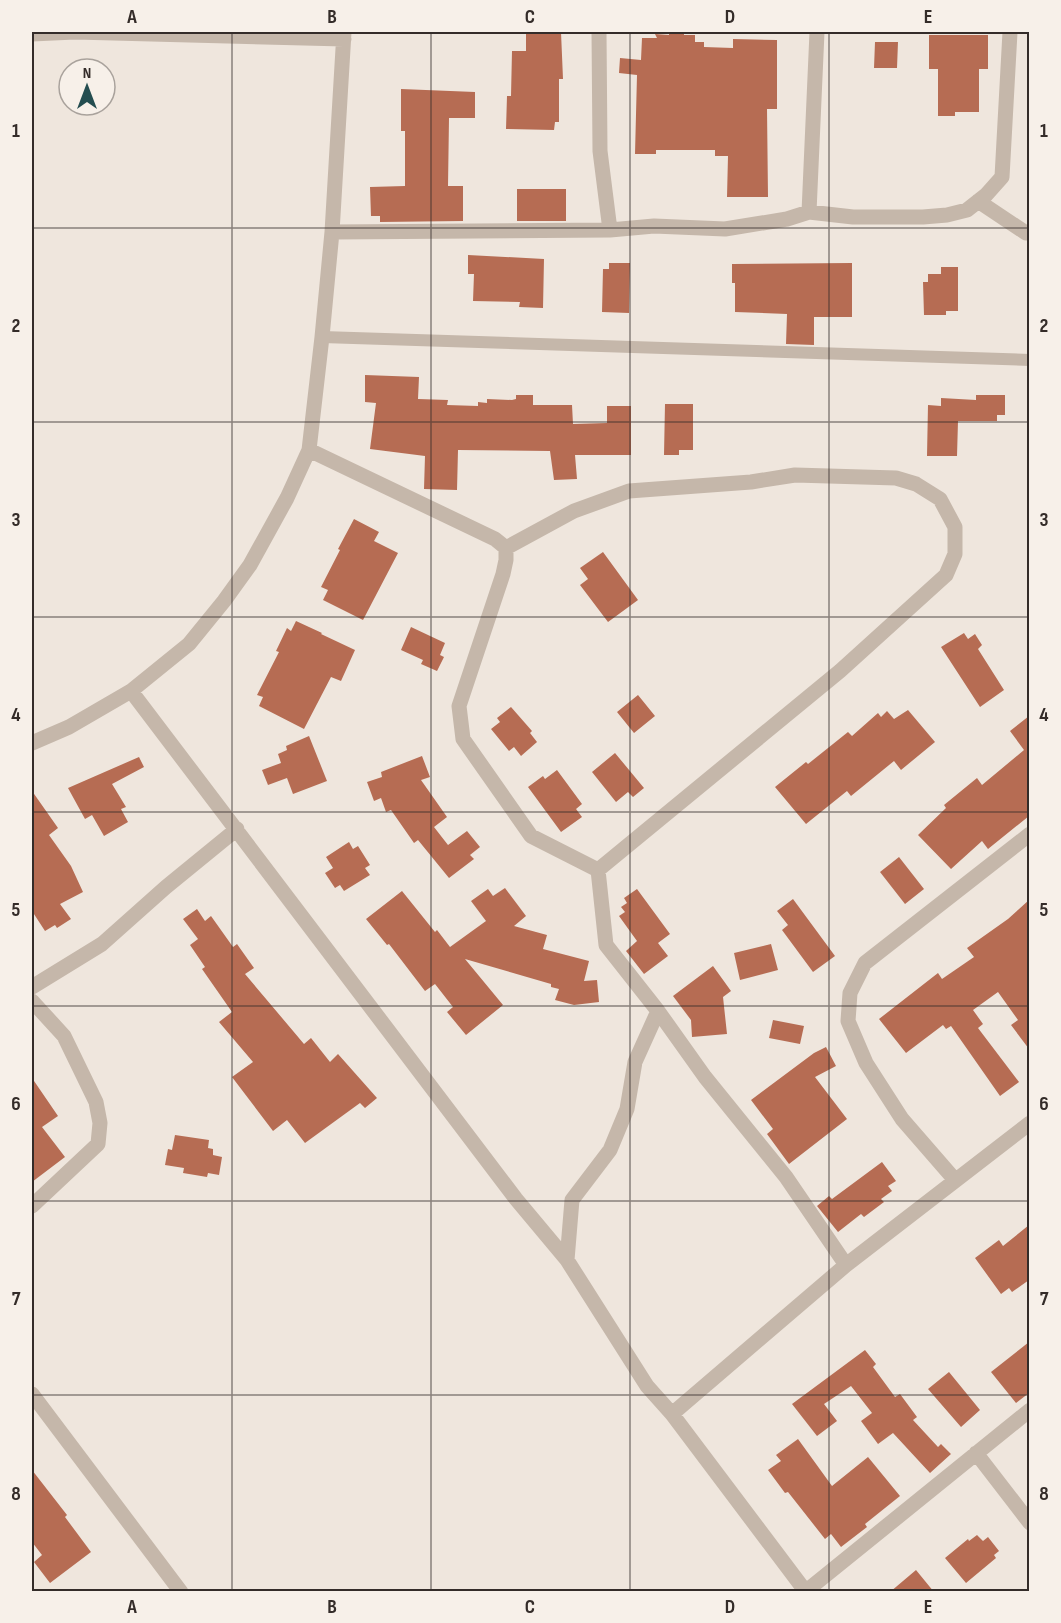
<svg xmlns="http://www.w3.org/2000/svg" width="1061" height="1623" font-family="'Sofia Sans Condensed',sans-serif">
<rect width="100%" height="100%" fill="#efe6dd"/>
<path fill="#b66c53" d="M526 32H561L563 79H559V122H555L554 130 506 129 507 96H511L512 51H526Z
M669 32H684V35H695V42H704V47L733 48V39L777 40V109H767L768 197H727L728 156H715V150H656V154H635L637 75 619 73 620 58 641 60 642 38H657L655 34 669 35Z
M929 35H988V69H979V112H955V116H938V69H929Z
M875 42H898L897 68H874Z
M401 89 475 92V118H449L448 186H463V221L380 222V216H371L370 187 405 186V131H401Z
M517 189H566V221H517Z
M468 255 544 259 543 308 519 307 520 302 473 301 474 274H468Z
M609 263H630L629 313 602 312 603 269H609Z
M852 263V317H814V345L786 344 787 314 735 312V283H732V264Z
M941 267H958V311H946V315H924L923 282H928V274H941Z
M365 375 419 377 418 399 448 400 447 405 478 406V402L487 403V399L512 400 516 399V395H533V405H572L573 424 607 423V406H631V455H575L577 479 554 480 550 451 458 450 457 490 424 489 425 456 370 449 376 403 365 402Z
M976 395H1005V415H997V421H958L957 456H927L928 405 941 406V398L976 400Z
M665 404H693V450H679V455H664Z
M354 519 379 532 374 541 398 553 363 620 323 600 328 590 321 587 340 550 338 549Z
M603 552 638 600 608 622 580 585 588 579 580 568Z
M296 621 322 633 321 634 355 650 341 681 331 677 304 729 259 706 263 697 257 695 279 652 276 651 287 628 291 631Z
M411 627 445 643 440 655 444 657 437 671 421 664 423 660 401 650Z
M964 633 968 639 975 634 982 645 978 649 1004 690 980 707 941 647Z
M638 695 655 716 634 733 617 712Z
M511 707 532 731 530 733 537 742 521 756 514 747 509 751 491 729 500 722 497 718Z
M908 710 935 742 901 770 894 761 851 796 847 791 806 824 775 787 806 762 808 764 848 732 852 736 878 713 881 717 887 711 894 719Z
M1029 716V816L988 849 982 841 951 869 918 835 946 808 944 805 977 778 982 785 1024 750 1010 731Z
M309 736 327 781 293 794 287 778 268 785 262 770 281 763 278 754 287 750 286 746Z
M615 753 644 788 633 797 628 792 616 802 592 772Z
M422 756 430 777 421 780 447 817 434 827 448 845 467 831 480 847 470 855 474 859 449 878 418 840 414 843 391 810 386 812 381 798 374 801 367 782 382 777 381 772Z
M139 757 144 767 112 784 126 807 121 809 128 822 104 836 92 815 85 819 68 788Z
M557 770 582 804 576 809 582 817 561 832 528 787 543 776 545 779Z
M32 791 58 828 49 835 71 866 83 892 60 904 71 919 57 928 55 925 45 931 32 911Z
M349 842 353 849 358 846 370 865 365 868 370 875 344 891 340 885 335 888 325 873 333 868 326 857Z
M899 857 924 889 905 904 880 872Z
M505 888 526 916 514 926 547 935 543 949 589 961 584 981 597 980 599 1002 574 1005 555 1000 559 989 551 987V984L465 959 503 1005 466 1035 447 1012 453 1007 435 984 425 991 389 944 387 945 366 919 402 891 435 932 437 930 450 947 486 921 471 901 488 889 493 896Z
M637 889 670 934 658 943 668 956 644 974 626 951 637 941 619 916 625 912 621 907 627 903 624 898Z
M793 899 835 956 813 972 782 930 788 925 777 911Z
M1029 900V1049L1011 1025 1018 1020 998 992 973 1010 983 1024 978 1028 1019 1082 1000 1096 951 1026 946 1029 943 1025 906 1053 879 1019 938 973 942 979 974 957 967 948 1008 919Z
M197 909 205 921 211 916 233 947 237 944 254 968 245 974 304 1044 311 1038 330 1062 338 1054 377 1098 365 1108 360 1103 305 1143 287 1120 273 1131 232 1077 253 1062 219 1022 232 1012 202 969 205 967 190 945 198 939 183 919Z
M771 944 778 970 740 980 734 953Z
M713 966 731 991 723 997 727 1034 692 1037 691 1020 673 996Z
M773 1020 804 1026 800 1044 769 1038Z
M826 1047 836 1066 815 1077 847 1119 789 1164 767 1134 773 1129 751 1100 814 1053Z
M32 1078 58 1116 42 1127 65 1157 32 1182Z
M175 1135 209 1140 208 1148 213 1149V1155L222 1157 219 1175 208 1173 207 1177 183 1173 184 1168 165 1165 168 1149 172 1150Z
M882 1162 896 1181 888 1186 892 1191 881 1199 884 1202 864 1217 861 1214 838 1232 817 1206 829 1196 832 1199Z
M1029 1225V1280L1012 1292 1009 1288 1001 1294 975 1258 999 1240 1003 1246Z
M1029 1342V1393L1016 1403 991 1372Z
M865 1350 876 1364 873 1367 895 1397 900 1394 917 1417 913 1420 938 1447 941 1444 951 1454 930 1473 893 1433 878 1444 861 1421 872 1413 851 1386 824 1404 837 1421 817 1436 792 1404Z
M949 1372 980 1410 961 1427 928 1389Z
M798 1439 832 1486 868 1457 900 1496 865 1524 867 1527 841 1547 831 1534 825 1539 788 1492 785 1493 768 1470 781 1461 776 1455Z
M32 1470 67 1515 65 1517 91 1552 50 1583 34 1562 42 1555 32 1542Z
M977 1535 983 1541 988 1537 999 1551 994 1555 996 1558 966 1583 945 1558 968 1539 969 1541Z
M916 1570 934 1592H890Z"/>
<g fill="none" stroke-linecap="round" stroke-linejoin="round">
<path stroke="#c5b7aa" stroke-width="12" d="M322 337 1030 360"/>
<path stroke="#c5b7aa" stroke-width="15" d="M599 32 600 151 610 230
M32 34 75 32 344 39
M978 201 1026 233H1030
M809 212 817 32
M332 232 610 230 654 226 725 229 787 219 809 212 853 217H923L947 215 967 210 986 195 1002 177 1010 32
M309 450 495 539 506 548V560L503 574 459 706 463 739 531 836 598 870 606 945 658 1011 705 1077 786 1177 846 1265
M506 548 574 511 629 491 751 482 795 475 896 478 916 484 940 499 955 527V554L946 575 840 671 598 870
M131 691 516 1199 567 1260 647 1386 672 1414 806 1592
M32 743 69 727 131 691 189 644 224 601 250 565 287 498 309 450 322 337 332 232 344 32
M32 987 102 944 166 887 237 829
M32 1001 64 1036 96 1102 100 1123 98 1144 32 1206
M955 1180 902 1119 866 1063 848 1021 850 993 865 963 1030 834
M567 1260 572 1200 610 1150 627 1109 635 1062 658 1011
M32 1394 181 1592
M672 1414 846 1265 1030 1123
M976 1453 1030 1523
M805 1592 1030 1410"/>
</g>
<path fill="none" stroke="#342c29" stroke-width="1.5" stroke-opacity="0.55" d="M232 32V1592M431 32V1592M630 32V1592M829 32V1592M32 228H1030M32 422H1030M32 617H1030M32 812H1030M32 1006H1030M32 1201H1030M32 1395H1030"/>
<rect width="1061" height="1623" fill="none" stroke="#f7f0e9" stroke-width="66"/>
<g transform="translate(87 87)"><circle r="28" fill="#f7f0e9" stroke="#a9a29c" stroke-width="1.5"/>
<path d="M0-4.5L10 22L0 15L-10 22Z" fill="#244d50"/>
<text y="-9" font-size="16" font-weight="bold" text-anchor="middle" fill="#342c29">N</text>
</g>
<rect x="33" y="33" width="995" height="1557" fill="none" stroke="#342c29" stroke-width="2"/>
<g font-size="20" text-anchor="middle" font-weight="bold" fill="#342c29">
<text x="132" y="23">A</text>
<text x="332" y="23">B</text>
<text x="530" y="23">C</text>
<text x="730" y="23">D</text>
<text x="928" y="23">E</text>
<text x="16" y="137">1</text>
<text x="1044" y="137">1</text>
<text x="16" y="332">2</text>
<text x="1044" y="332">2</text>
<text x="16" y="526">3</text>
<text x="1044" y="526">3</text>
<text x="16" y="721">4</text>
<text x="1044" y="721">4</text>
<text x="16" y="916">5</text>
<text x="1044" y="916">5</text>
<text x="16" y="1110">6</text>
<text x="1044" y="1110">6</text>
<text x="16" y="1305">7</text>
<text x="1044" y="1305">7</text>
<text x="16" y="1500">8</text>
<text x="1044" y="1500">8</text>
<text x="132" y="1613">A</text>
<text x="332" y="1613">B</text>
<text x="530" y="1613">C</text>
<text x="730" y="1613">D</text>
<text x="928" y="1613">E</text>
</g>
</svg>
